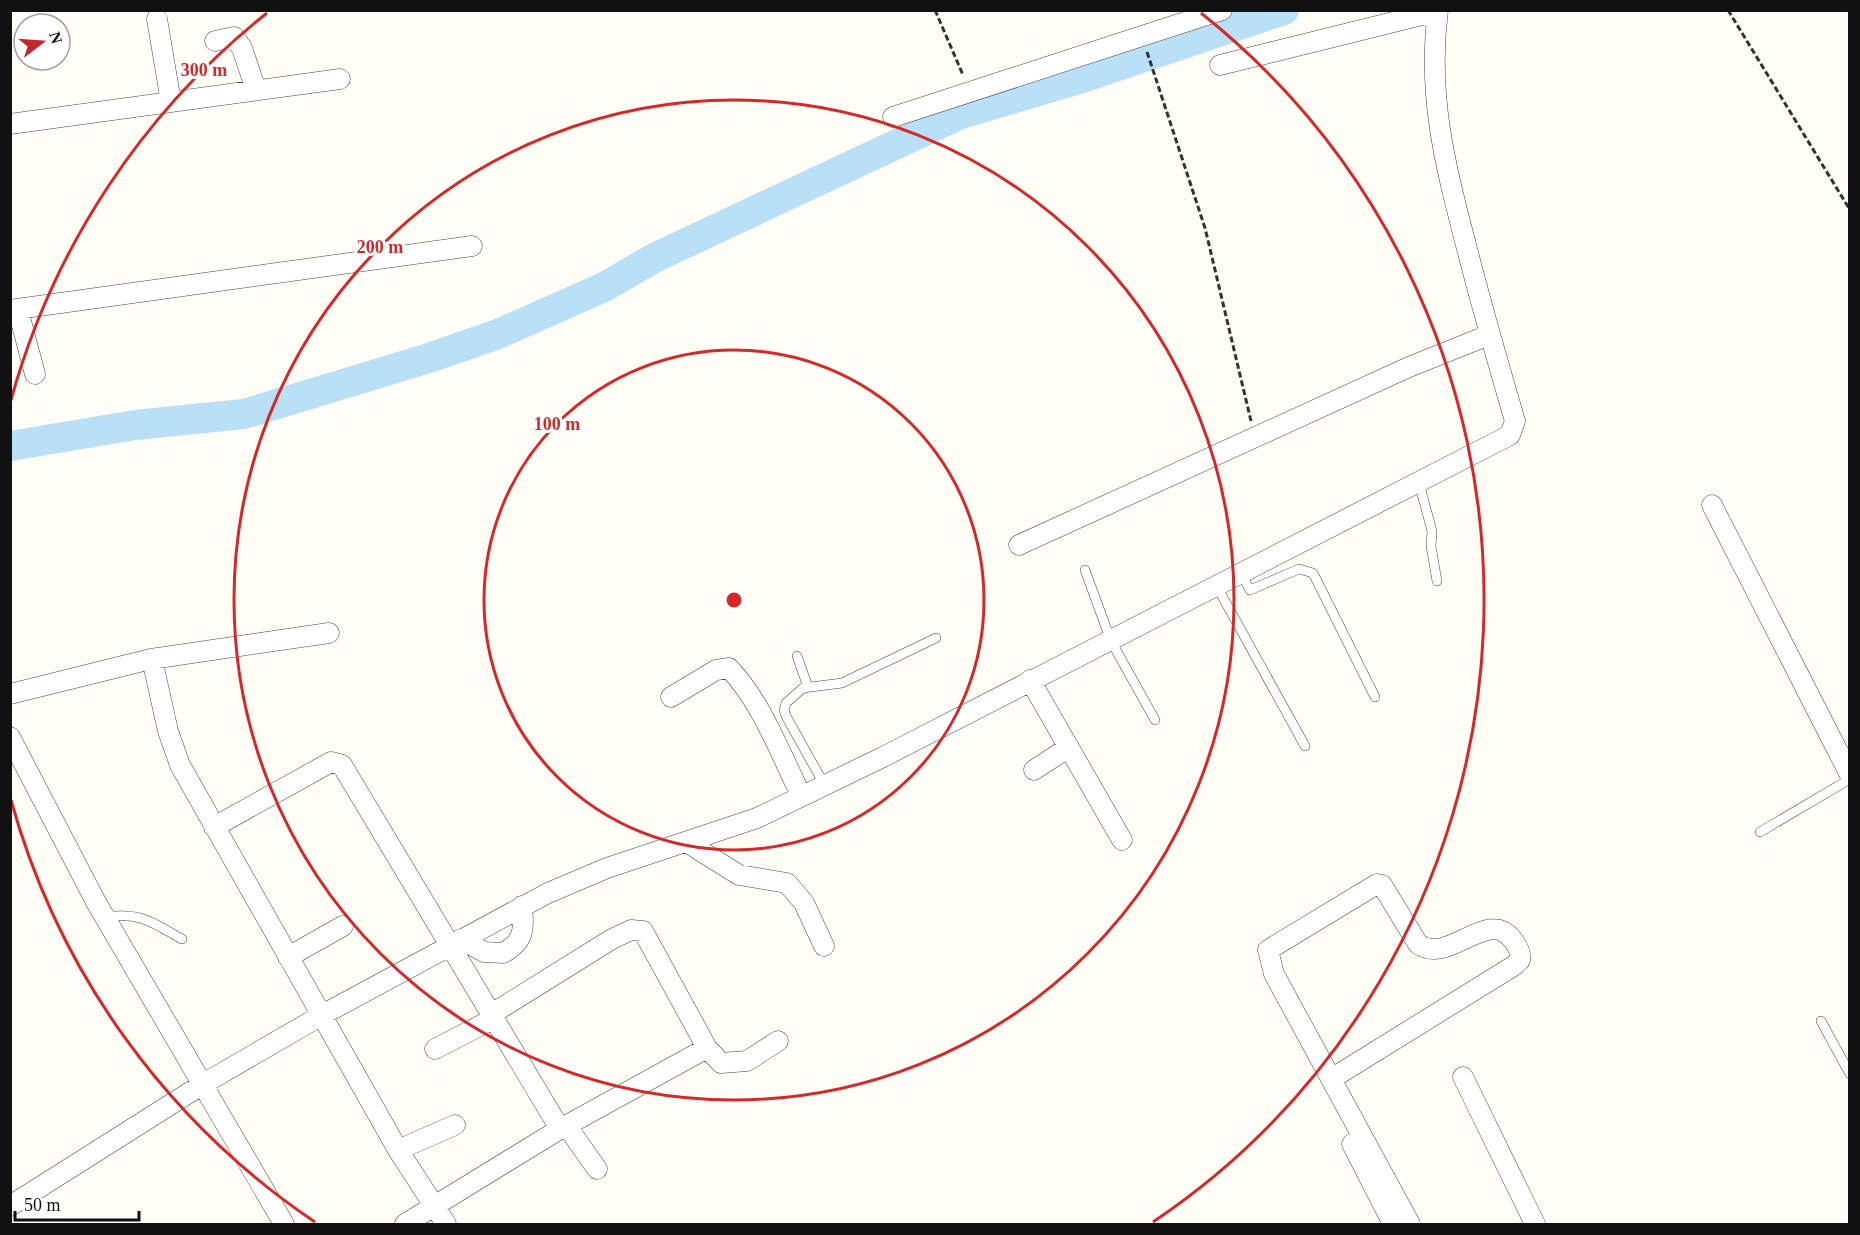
<svg xmlns="http://www.w3.org/2000/svg" width="1860" height="1235" font-family="Georgia,serif">
<rect width="100%" height="100%" fill="#fffdf5"/>
<g fill="none" stroke-linecap="round" stroke-linejoin="round">
<path stroke="#b9e0f7" stroke-width="30" d="M10 446 135 425 244 414 429 358 498 334 604 287 656 257 961 114 1082 78 1284 10"/>
<g stroke="#444" stroke-width="10">
<path id="lane" d="M1419 483 1432 531 1431 546 1437 581
M1085 570 1111 641 1155 720
M1240 572 1250 590 1299 569 1313 573 1375 697
M1216 585 1305 746
M797 656 808 687
M824 784 787 718 784 710 786 703 803 688 842 683 936 638
M1760 832 1850 779
M105 917C142 912 151 922 182 939
M1821 1021 1850 1074"/>
</g>
<g stroke="#444" stroke-width="21">
<path id="street" d="M157 19 171 102
M215 41 234 37 242 48 256 90
M1220 65 1438 11
M893 117 1222 10
M10 124 340 79
M10 310 472 246
M18 310 35 374
M1712 505 1850 775
M1019 545 1409 367 1489 335
M152 659 168 731 180 765 398 1150 446 1224
M1030 680 1122 840
M10 694 151 659 329 633
M671 697 716 670 729 668C762 703 780 753 801 795
M10 737 96 902 284 1224
M1034 770 1069 747
M214 827 331 762 342 765 560 1129
M688 843 739 875 787 883 804 903 824 946
M461 939 484 952 503 953C525 941 524 929 522 906
M288 957 343 926
M490 1015 612 939 631 930 643 931 707 1048 721 1063 747 1061 778 1041
M435 1049 493 1019
M1463 1077 1535 1224
M1331 1079 1515 965 1520 960C1521 952 1518 946 1512 939 1487 907 1449 966 1418 944L1382 885 1377 884 1268 950 1274 974 1410 1224
M566 1125 597 1169
M1352 1144 1393 1224
M398 1150 455 1125
M10 1206 203 1084 322 1015 548 893 607 868 757 818 883 757 1510 435 1515 421C1498 363 1481 304 1466 245 1445 164 1427 95 1438 10
M405 1224 560 1129 707 1048"/>
</g>
<path stroke="#333" stroke-width="3" stroke-dasharray="6 3" stroke-linecap="butt" d="M935 10 963 75
M1728 10 1850 210
M1147 52 1205 228 1251 421"/>
<use href="#lane" stroke="#fff" stroke-width="9"/>
<use href="#street" stroke="#fff" stroke-width="20"/>
</g>
<g fill="none" stroke="#d62828" stroke-width="3">
<circle cx="734" cy="600" r="250"/>
<circle cx="734" cy="600" r="500"/>
<path d="M315 1222A750 750 0 0 1 11 800M11 400A750 750 0 0 1 267 13M1201 13A750 750 0 0 1 1153 1222"/>
</g>
<circle cx="734" cy="600" r="9" fill="#d62828" stroke="#fff" stroke-width="3"/>
<g font-size="18" text-anchor="middle" font-weight="bold" fill="#d62828" stroke="#fff" stroke-width="6" stroke-linejoin="round" paint-order="stroke">
<text x="204" y="76">300 m</text>
<text x="380" y="253">200 m</text>
<text x="557" y="430">100 m</text>
</g>
<rect width="1860" height="1235" fill="none" stroke="#111111" stroke-width="24"/>
<g transform="translate(42 42) rotate(73)"><circle r="28" fill="#ffffff" stroke="#a0a0a0" stroke-width="1.5"/>
<path d="M0-4.5L10 22L0 15L-10 22Z" fill="#c4262e"/>
<text y="-9" font-size="16" font-weight="bold" text-anchor="middle" fill="#111111">N</text>
</g>
<path d="M15 1211v9h124v-9" fill="none" stroke="#111111" stroke-width="3"/>
<text x="24" y="1211" font-size="18" fill="#111111" stroke="#ffffff" stroke-width="4.5" paint-order="stroke">50 m</text>
</svg>
